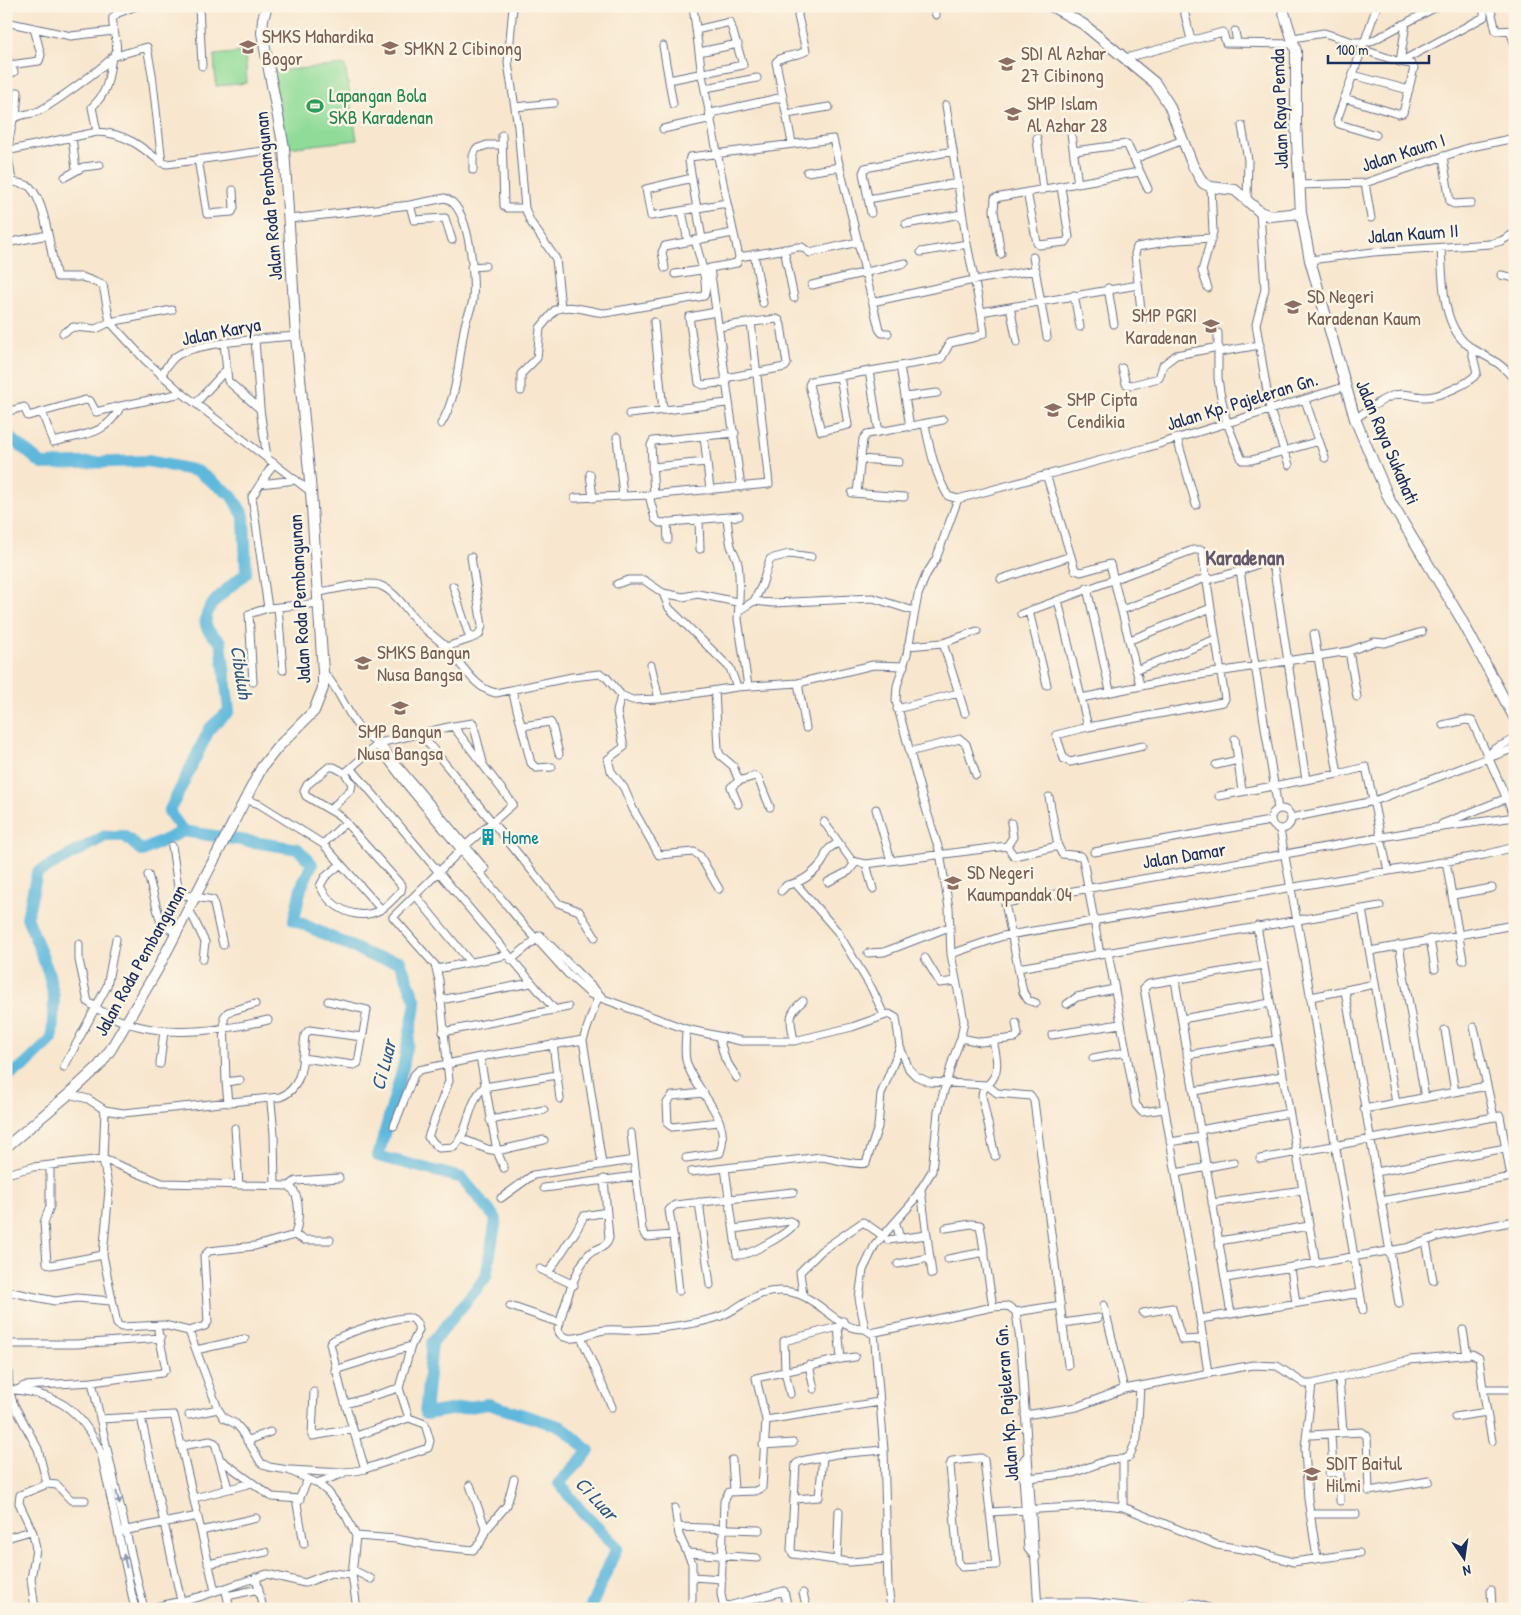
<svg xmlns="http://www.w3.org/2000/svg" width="1521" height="1615" font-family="'Patrick Hand',sans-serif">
<rect width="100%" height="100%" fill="#fcf5e5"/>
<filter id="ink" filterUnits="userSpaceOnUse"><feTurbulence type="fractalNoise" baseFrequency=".02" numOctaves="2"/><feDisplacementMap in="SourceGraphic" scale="10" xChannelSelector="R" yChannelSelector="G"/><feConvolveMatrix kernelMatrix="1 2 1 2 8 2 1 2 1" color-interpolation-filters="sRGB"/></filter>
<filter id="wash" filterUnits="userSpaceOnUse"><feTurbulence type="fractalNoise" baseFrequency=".0096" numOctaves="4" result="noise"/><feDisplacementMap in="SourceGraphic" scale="20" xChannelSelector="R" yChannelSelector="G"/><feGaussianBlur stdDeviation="1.12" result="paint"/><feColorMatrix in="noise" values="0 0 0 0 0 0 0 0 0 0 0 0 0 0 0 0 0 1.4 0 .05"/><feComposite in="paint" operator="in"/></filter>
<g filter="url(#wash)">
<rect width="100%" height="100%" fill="#f8e6ce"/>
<path fill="#8fdb97" stroke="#55857a" d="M245 52 247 83 216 86 214 55Z
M345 65 357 140 287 148 273 71Z"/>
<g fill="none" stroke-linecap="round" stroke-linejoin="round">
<path stroke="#5fb8dc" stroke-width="12" d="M6 434 42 464 148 461 197 471 231 495 244 516 246 573C233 585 198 608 207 628 210 634 216 638 221 642L229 711 210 728 169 812 183 831
M6 1077 25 1065 52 1039 54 997 48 971 27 917 37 873 105 836H125L142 851 183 831 298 849 312 864 301 888 294 920 374 957 400 961 416 1002 403 1067 378 1156 462 1178 496 1219 486 1277 432 1343 425 1414 488 1404 562 1427 589 1451 559 1483 582 1512 617 1547 590 1609"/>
</g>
</g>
<g filter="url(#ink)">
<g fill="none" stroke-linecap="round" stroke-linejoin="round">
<g stroke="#686f85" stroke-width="9">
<path id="street" d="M199 6 202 66
M513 6 508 63 518 127 525 208 530 221 556 259 561 307
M693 6 702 75 727 203 739 257 737 263 710 268 741 487
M933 6 936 15
M1183 6 1191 40
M1490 6 1496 31 1515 30
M6 22 71 36 113 31
M1235 31 1237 43
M1510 31 1515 45
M1293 38 1324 33 1353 42H1370L1438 6
M663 46 673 104
M1361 49 1400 62 1484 17V6
M6 50 9 65 14 72 6 76
M699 52 738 44
M1126 58 1223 32 1226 43 1295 44
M9 65 39 61 41 55 34 28
M1353 75 1409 90
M669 80 743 65 730 22 696 30
M706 88 757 78
M1344 98 1398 114 1403 113 1414 68 1411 64 1400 62 1406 23
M946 105 967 244 981 312
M515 107 554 103
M711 113 783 97
M787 114 829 107
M16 116 18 92
M1242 126 1248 160 1247 199
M663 129 712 118
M97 132 92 107C109 91 108 79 112 57L147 47 152 74 162 163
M1071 134 1078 184
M502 135 504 206 507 208H525
M1376 135 1339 124 1337 120 1377 6
M72 137 76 170
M1037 138 1043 190
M792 143 776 62C783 54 796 57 806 51L798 16 799 6
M6 151 97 132C125 133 141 146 162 163L167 164 284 148
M1074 151 1127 144 1148 189
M1443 156 1450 202 1454 204 1471 203
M198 159 207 214 232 212 234 208 233 190
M1134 159 1183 140
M473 170V156L476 149 487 145H502
M807 172 840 167
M65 177 83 167 100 165
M692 178 646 189 651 216 727 203
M1365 183 1371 218
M1299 185 1365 183 1471 147 1515 138
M1027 192 1037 243 1039 245 1066 242 1069 237 1061 187
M868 199 958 183
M410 205 414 220 445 218 452 240
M682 211 688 242
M1260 212 1265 289 1256 324 1270 410 1289 465
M871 213 863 173 865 168 953 151
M290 219 410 205 445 198C470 205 475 277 473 299 472 308 467 316 465 325 458 358 459 394 441 424
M906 224 962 214
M702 239 689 161 690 157 833 139 879 329 882 333H888
M6 243 48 235
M1441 248C1443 278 1441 326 1469 346 1489 360 1499 359 1515 381
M784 249 794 298
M921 252 967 244
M754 254 763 303
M1001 254 994 211 995 198 1139 172
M739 257 798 247H802L810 253 814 252 858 242
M1033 257 1047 337
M1310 260 1373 252 1490 244 1501 241 1515 233
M471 267 485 266
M665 268 662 252 665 246 733 233
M675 274 707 269
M1501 275 1515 278
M812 285 905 263
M1108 288 1114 324
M1208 288 1202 271 1213 232 1211 187
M1074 295 1080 327
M872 302 969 281 1036 270
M1010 307 1017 342
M172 310 110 322 146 361 182 393 311 492
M716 312 689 317 699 383 703 385 726 382
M1142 320 1135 254 1137 247 1177 240 1212 238
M654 322 663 410
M718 327 776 319 779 320 781 325 787 364 785 367 725 378
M63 333 73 327 96 329 110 322 103 285 82 277H57C50 254 47 204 30 187 25 183 17 184 12 181L7 151 13 120C18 113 33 115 41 110 53 103 113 62 116 52 119 42 111 28 113 17L118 13 136 6
M1218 333V378L1220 392 1227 423 1242 460H1252L1319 441
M255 339 260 409 267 458
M224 343 228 381 260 409
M1219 352 1260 345
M900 366 910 427
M1122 368 1126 384 1132 385 1159 378 1163 365 1176 355 1219 347
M869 371 879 432 943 420
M161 375C165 369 170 361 175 357 194 342 271 338 296 336
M840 376 848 425 821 431 809 385 811 381 941 359 950 343 976 337 984 333 981 312 1138 285
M521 391V374L537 358 540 328 555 310C572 303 588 312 605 313L704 296C710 286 698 253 695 240
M905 397 937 393
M1305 400 1325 458
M196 403 226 370
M6 412 24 407 28 416 85 400 90 401 96 412 121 406
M42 412 53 442C83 434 106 436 121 406L182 393
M629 414 727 403
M1355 419C1367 411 1380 399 1395 395 1404 392 1415 397 1425 397 1438 397 1470 384 1477 373L1471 347
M925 425C930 449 935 474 948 496L958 499
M704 436 710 490
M617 437 623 496
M1177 438 1196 505
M861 459 899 462
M652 467 707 462
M590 474 593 498
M1046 474 1075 570 1081 572 1110 564 1140 685
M260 484 296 480
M852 493 904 497
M857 493 863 439 867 434 879 432
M649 495 655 519 660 523 739 516
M654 495 651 445 653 441 735 433
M575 498 649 495 769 484 751 322
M727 518C728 527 729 537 731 546 733 552 737 557 738 564 740 578 739 605 738 619L748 686
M699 520 700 549
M667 522 668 540
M1240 571 1260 563 1268 562 1274 570 1306 780
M1001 579 1071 556
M1208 580 1240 571 1278 809
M617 584 628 580H644L663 593 669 608 730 668 737 687
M1087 588 1110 691
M319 592C334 590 364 581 379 585 394 590 405 608 415 619 424 630 436 637 446 647 461 662 474 689 496 693L572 677 600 674 606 677 621 695 632 700 659 699 737 687 798 683 873 665 904 666
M663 593 683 597 698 594 737 602
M1058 600 1088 727
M754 601 762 585 770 559 789 554 811 557
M278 607 283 670
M268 608 252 497 274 463
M740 610 754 601 773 603 873 598 914 611
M1122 610 1208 577
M1029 611 1047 685
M1021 614 1193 550H1202L1225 699 1223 702 1088 727 1056 735 1064 759 1070 762 1143 746
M1314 634 1338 774
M470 639 479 635 482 626 471 557
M1130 640 1211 608
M943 643 965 713
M908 646 943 643 977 631
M446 647 470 639 453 586
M1349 651 1357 697
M651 665 659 699
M1136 670 1216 639
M323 672C343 691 353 736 379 743L485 869
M253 682 249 614 268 608 320 603
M798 683 806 728
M512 690 531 763 536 768 552 767
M715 691 718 749 720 755 733 766 739 781 755 776 758 778 770 807
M621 695 617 712 624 747 608 759 611 771 624 788 633 809 659 855 694 852 700 856 719 889
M1081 698 1181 678 1349 651 1374 642 1385 643 1422 632
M897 709 958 693
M1443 725 1465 720 1472 721 1515 817
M453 726 473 723 483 762
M522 726 550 722 552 725 559 754
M420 733 558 903 579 911 595 937
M1235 739 1242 791
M374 741 406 784 520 921 568 974 590 994 686 1029 741 1041H794L852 1027 889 1014 896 1018 900 1047 909 1069 916 1076 929 1082 987 1085 997 1093 1031 1096 1034 1101 1068 1365
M909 752 960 739 966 744 976 775
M1488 757 1494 749 1515 739
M1216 765 1238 760
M351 768 555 1010
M1219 796 1338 774 1366 767 1388 871
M1049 797 1058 846 1062 854 1081 856 1083 859 1100 954
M247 800 259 804 323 844 381 909
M738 804 731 787 739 781
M1271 819a10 10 0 1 1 20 0a10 10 0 1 1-20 0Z
M331 809 351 789 352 784 345 773
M876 809 891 861
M1291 818 1374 801 1515 748
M824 822 852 861 866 864 1007 846 1013 837 1011 823
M1442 824 1507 798
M1280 830 1304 958 1363 1310
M323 844 346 822
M172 846 179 894 213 900 223 945
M1007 846 1014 856 1058 846
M1094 852 1270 821
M1446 861 1463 960
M341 864 325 877 320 886C330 908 357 922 380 910 388 906 395 897 401 891L402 886 340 816 306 796 304 791 307 785 329 767H334L345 773 379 743 453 726 513 804 465 846 393 917 435 965 439 980 449 1081 428 1137 439 1148 454 1147C470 1131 467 1103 484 1087L557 1075
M866 864 873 889
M148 875 161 923 176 933
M828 882 849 871 856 862
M797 885 837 931 872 989 884 1015
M781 891 787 885C801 883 811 876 821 864 829 853 821 852 838 843
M1453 895 1492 888
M416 896 470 962
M189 909 205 942 203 959
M1362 909 1396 1103
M1257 926 1316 1264
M540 935 603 998
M1430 939 1435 969
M79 944V960L88 1002C139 1042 209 1034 268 1020
M1399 945 1425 1098
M1370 951 1508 926
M1108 952 1136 1105 1142 1112 1164 1109
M868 953 884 952 949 927
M951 954 1003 936 1484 855 1515 847
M925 958 940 983 956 981
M511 960 540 936
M1018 968 1380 906
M437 969 507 955
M1175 980 1231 1314
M1345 991 1399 1304
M599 994 583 1040 602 1164
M1311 997 1375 984
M440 1000 531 983
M1036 1003 1028 1000 1023 992 1005 903 1428 829 1515 817
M1067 1004 1077 997 1114 989
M1182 1019 1270 1003
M1474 1027 1494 1117
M1445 1030 1455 1092
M443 1032 568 1007
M1052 1035 1120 1024
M719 1037 725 1059 737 1078
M961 1038 981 1042 1015 1038 1018 1034 1016 1023
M794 1041C791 1021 786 1015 803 1001
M993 1041C996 1054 1000 1069 992 1080 987 1086 982 1088 982 1096L995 1156
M553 1044 560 1099
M1187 1055 1276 1040
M480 1057 497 1151 504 1168
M302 1058 354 1065 358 1063 367 1010 328 1001
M1093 1058 1126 1052
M160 1064 164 1031
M64 1067 107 986 116 939
M226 1082 224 1017 228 1012 255 1004
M1194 1091 1282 1076
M704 1093 672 1096 667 1103 668 1124 672 1127 719 1122
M69 1094 88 1099 105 1110 103 1159 109 1190 103 1255 117 1324 121 1327 164 1325 189 1331 218 1409 224 1418 236 1424 242 1431 261 1463 269 1467 288 1470 317 1483 328 1492 346 1516 356 1536 352 1575 357 1609
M228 1103 226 1082 240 1080
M271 1103 274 1134 275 1186
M1364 1109 1487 1086
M105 1110 123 1113 143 1111 280 1097C305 1088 302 1057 305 1035L309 1030 362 1037
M490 1120 544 1110
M394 1126 414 1075 419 1070 480 1057 583 1040
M235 1128 239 1185
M1200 1130 1289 1113
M631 1133 642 1230 646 1237 673 1235 669 1210 675 1205 793 1192
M460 1138 487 1149 497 1151 544 1140
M1170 1142 1201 1137
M686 1158 720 1153C733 1116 694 1092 686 1060 684 1050 686 1039 686 1029
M1260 1159 1500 1116 1511 1177 1381 1201
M50 1166V1206L44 1223 47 1263 51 1265 103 1255
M725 1168 737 1255C747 1257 789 1233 794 1224L790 1221 734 1229
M691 1172 821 1157C832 1158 857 1166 866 1163L878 1127 881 1094 900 1047
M1376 1172 1506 1148
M1176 1173 1234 1162
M6 1174 33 1167 103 1159 162 1183 289 1186C302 1195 299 1222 295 1235
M604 1179 609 1238C606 1250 595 1247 588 1255 575 1270 563 1309 558 1329 559 1334 562 1337 568 1338 581 1340 592 1331 605 1330 615 1329 625 1331 635 1330 658 1329 700 1324 721 1316 736 1310 747 1299 761 1294 815 1278 829 1331 865 1329
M289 1186 296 1181 339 1178
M544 1188 636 1176
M921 1190 932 1274
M501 1198 533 1175 634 1160
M699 1202 710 1285
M1212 1203 1303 1190
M896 1224 900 1238
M946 1228 971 1224 980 1225 993 1307
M673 1235 679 1291
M888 1240 927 1235
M1219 1241 1309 1226
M1426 1241 1433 1280
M948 1259 985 1252
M898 1264 929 1258
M1291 1268 1296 1303
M540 1269 574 1285
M548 1273 576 1231 584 1216 607 1212
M1226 1278 1406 1248 1440 1236 1515 1221
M6 1291 55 1301 77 1298 111 1301
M803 1295 800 1272 821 1251 863 1222 882 1235
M1104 1305 1124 1389
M510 1306 560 1323
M1016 1312 1061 1305
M1143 1313 1172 1308 1182 1340 1203 1339
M1200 1319 1360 1293
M6 1320 9 1390 13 1403 38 1449 47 1484
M1063 1323 1098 1318
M1463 1330 1467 1355
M189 1331 205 1326 208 1322 204 1256 209 1251 255 1246 295 1235 304 1240H330
M874 1332 884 1450 888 1586 891 1609
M581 1337 612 1407
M8 1344H76L161 1338
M196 1350 245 1339
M841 1359 855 1357
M809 1365 814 1389
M335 1370 411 1346
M1208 1373 1194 1279 1144 988 1149 984 1264 965
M1339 1377 1343 1433 1362 1432 1367 1436 1369 1491 1429 1481
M92 1382C109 1458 126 1533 144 1609
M1312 1384 1305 1448 1308 1499 1317 1558
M6 1389C56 1393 80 1407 101 1453L135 1609
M19 1389 24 1386 92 1382 162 1373 166 1369 158 1331
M1483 1389 1492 1441
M314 1392 312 1436 353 1429
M790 1394 785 1371 784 1341 838 1327
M346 1404 399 1388
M189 1415 218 1409
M1025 1415 1077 1407 1124 1389 1253 1365 1277 1366 1305 1384H1312L1410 1360 1472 1354 1479 1358 1483 1389H1515
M141 1417 181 1601
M1455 1417 1487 1412
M100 1419 174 1415 215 1591
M766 1420 879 1402
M1331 1434 1333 1472
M1311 1435 1343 1433
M356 1436 409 1418
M247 1441 270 1432
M763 1445 793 1443
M181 1446 210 1441 215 1443 228 1488
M884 1450 836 1454 801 1461 796 1464 791 1550 793 1554 850 1562 888 1559
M1027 1456 1022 1462 1028 1549 1036 1558
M1123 1459V1507L1217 1545 1254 1551 1293 1562 1359 1553
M221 1460 272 1497 300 1499
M732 1460 734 1490
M291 1470C316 1471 341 1475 365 1469L428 1448 430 1441 425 1424 409 1418 399 1388 411 1346 419 1330C418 1325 416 1320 411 1318 400 1315 337 1335 330 1343L341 1389 365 1469
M1329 1473 1340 1472V1501
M1028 1478 1073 1473 1108 1460 1123 1459 1129 1457 1137 1439 1140 1386
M317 1483 342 1474
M194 1498 252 1483
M795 1499 819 1497 823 1457
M675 1508 679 1535 692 1563V1600
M990 1512 984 1460 981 1458 952 1461 950 1465 958 1561 962 1567 996 1565 990 1512 1106 1505 1123 1507
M1310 1514H1356
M677 1527 759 1530
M486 1530 507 1505 514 1479
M122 1531 198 1516
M201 1531 256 1518
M356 1536 396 1539 434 1546 473 1550 480 1543 486 1530 470 1485
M10 1537 31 1531
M304 1544 297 1504 308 1479
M689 1553 757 1558
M837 1561 839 1511
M208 1564 266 1552
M353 1570 371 1579
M256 1577 263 1609
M693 1577 722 1579
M1491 1590 1492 1609
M226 1592 230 1609
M803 1593 807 1609
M227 1596 259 1589
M1038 1602H1089L1150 1609
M35 1609 31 1579 36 1549 33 1533 19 1503 20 1495 47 1484 57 1485 71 1500H85
M147 1609 199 1597 267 1574 305 1583 331 1573 352 1575
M788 1609 784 1591 728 1606 723 1604 721 1594 724 1501 729 1492 755 1491 762 1488 766 1420 756 1378 841 1359 838 1327 843 1321
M1038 1609 1021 1348 1016 1312 1008 1306 993 1307 871 1333 865 1329 859 1298 863 1270 875 1245 912 1203 932 1171 938 1112 953 1059 961 1038 964 1021 951 954 949 908 940 853 922 796 896 701 897 686 907 654 918 595 926 575 936 559 958 499 1146 448 1344 387
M1170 1609 1193 1603 1212 1609"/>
</g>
<g stroke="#686f85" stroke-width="12">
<path id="secondary" d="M1051 6 1083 24 1155 83 1169 105 1193 166 1203 183 1211 187 1235 190 1260 212 1270 216 1301 213
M1282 6 1296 51V124L1301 213 1310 260 1355 419 1390 501 1460 617 1515 719
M6 1147 69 1094 99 1066 111 1049 157 970 262 767 277 748 314 711 323 688V672L311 492 296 336 284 148 262 33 263 19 267 6"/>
</g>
<use href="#street" stroke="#fff" stroke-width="7"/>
<use href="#secondary" stroke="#fff" stroke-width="10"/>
</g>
<defs><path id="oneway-solid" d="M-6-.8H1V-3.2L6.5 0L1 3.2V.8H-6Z" transform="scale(1.25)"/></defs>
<g fill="#8d97ae">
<use href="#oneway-solid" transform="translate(118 1498) rotate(76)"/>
<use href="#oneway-solid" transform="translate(125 1561) rotate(-103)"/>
</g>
</g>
<defs>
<g id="school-bare" transform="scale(1.35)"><path d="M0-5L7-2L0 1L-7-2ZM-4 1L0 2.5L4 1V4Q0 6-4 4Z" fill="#8d6e63" stroke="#fcf5e5" stroke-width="2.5" paint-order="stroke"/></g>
<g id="stadium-bare" transform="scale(1.35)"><path d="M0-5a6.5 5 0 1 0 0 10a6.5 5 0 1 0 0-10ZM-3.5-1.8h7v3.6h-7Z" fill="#2e9e5b" stroke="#fcf5e5" stroke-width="2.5" paint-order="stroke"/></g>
<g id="building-bare" transform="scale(1.35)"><path d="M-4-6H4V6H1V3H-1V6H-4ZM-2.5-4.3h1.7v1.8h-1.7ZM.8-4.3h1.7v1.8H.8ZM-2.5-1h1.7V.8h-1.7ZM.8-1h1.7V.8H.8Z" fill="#0f9aa8" stroke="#fcf5e5" stroke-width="2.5" paint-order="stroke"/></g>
</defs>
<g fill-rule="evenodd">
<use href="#school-bare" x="248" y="47"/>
<use href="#school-bare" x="390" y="48"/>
<use href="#school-bare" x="1007" y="64"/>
<use href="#stadium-bare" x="315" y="106"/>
<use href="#school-bare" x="1013" y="114"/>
<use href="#school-bare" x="1293" y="307"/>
<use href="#school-bare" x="1211" y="326"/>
<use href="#school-bare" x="1053" y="410"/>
<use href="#school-bare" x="363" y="663"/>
<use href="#school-bare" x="400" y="708"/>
<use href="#building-bare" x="488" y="837"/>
<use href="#school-bare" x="953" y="883"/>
<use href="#school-bare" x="1312" y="1474"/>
</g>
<g text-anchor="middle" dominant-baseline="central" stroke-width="5" stroke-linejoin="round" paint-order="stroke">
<g font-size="19" fill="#785e54" stroke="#fcf5e5" text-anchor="start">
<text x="262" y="36">SMKS Mahardika<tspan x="262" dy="22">Bogor</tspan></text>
<text x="404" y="48">SMKN 2 Cibinong</text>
<text x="1021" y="53">SDI Al Azhar<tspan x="1021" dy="22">27 Cibinong</tspan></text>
<text x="1027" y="103">SMP Islam<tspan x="1027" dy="22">Al Azhar 28</tspan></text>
<text x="1307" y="296">SD Negeri<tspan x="1307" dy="22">Karadenan Kaum</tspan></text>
<text x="1197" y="315" text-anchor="end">SMP PGRI<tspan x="1197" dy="22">Karadenan</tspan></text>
<text x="1067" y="399">SMP Cipta<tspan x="1067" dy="22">Cendikia</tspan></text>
<text x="377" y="652">SMKS Bangun<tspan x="377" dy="22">Nusa Bangsa</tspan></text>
<text x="400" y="731" text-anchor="middle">SMP Bangun<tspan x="400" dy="22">Nusa Bangsa</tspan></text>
<text x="967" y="872">SD Negeri<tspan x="967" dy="22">Kaumpandak 04</tspan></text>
<text x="1326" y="1463">SDIT Baitul<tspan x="1326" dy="22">Hilmi</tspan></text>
</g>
<g font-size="19" fill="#27864d" stroke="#fcf5e5" text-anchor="start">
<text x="329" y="95">Lapangan Bola<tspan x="329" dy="22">SKB Karadenan</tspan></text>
</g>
<g font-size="19" fill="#1b2f5e" stroke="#fcf5e5">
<text transform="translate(1279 109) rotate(-92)">Jalan Raya Pemda</text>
<text transform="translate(1403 152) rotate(-18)">Jalan Kaum I</text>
<text transform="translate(268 196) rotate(-95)">Jalan Roda Pembangunan</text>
<text transform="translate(1413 233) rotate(-4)">Jalan Kaum II</text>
<text transform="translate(221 331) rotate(-11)">Jalan Karya</text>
<text transform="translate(1242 401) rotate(-17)">Jalan Kp. Pajeleran Gn.</text>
<text transform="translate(1388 442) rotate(67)">Jalan Raya Sukahati</text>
<text transform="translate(299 599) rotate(-93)">Jalan Roda Pembangunan</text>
<text transform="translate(1184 855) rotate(-9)">Jalan Damar</text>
<text transform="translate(140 960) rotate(-61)">Jalan Roda Pembangunan</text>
<text transform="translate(1006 1403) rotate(-94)">Jalan Kp. Pajeleran Gn.</text>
</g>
<g font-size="19" fill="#0d838f" stroke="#fcf5e5" text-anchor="start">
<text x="502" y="837">Home</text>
</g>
<g font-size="20" font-style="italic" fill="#2f5884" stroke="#fcf5e5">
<text transform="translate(242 672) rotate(81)">Cibuluh</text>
<text transform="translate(383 1065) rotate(-76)">Ci Luar</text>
<text transform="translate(597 1498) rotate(47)">Ci Luar</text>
</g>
<g font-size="21" font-weight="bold" fill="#64596b" stroke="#fcf5e5">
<text x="1245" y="557">Karadenan</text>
</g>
</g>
<rect width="1521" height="1615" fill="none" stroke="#fcf5e5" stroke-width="25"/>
<g transform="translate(1464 1558) rotate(167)" stroke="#fcf5e5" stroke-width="4" paint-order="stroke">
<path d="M0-4L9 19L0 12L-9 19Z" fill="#1b2f5e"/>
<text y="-8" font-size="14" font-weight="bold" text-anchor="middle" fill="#1b2f5e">N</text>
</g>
<path d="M1328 55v8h101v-8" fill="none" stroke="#1b2f5e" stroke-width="2.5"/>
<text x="1336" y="55" font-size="15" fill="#1b2f5e" stroke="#fcf5e5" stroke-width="4" paint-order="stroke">100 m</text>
</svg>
